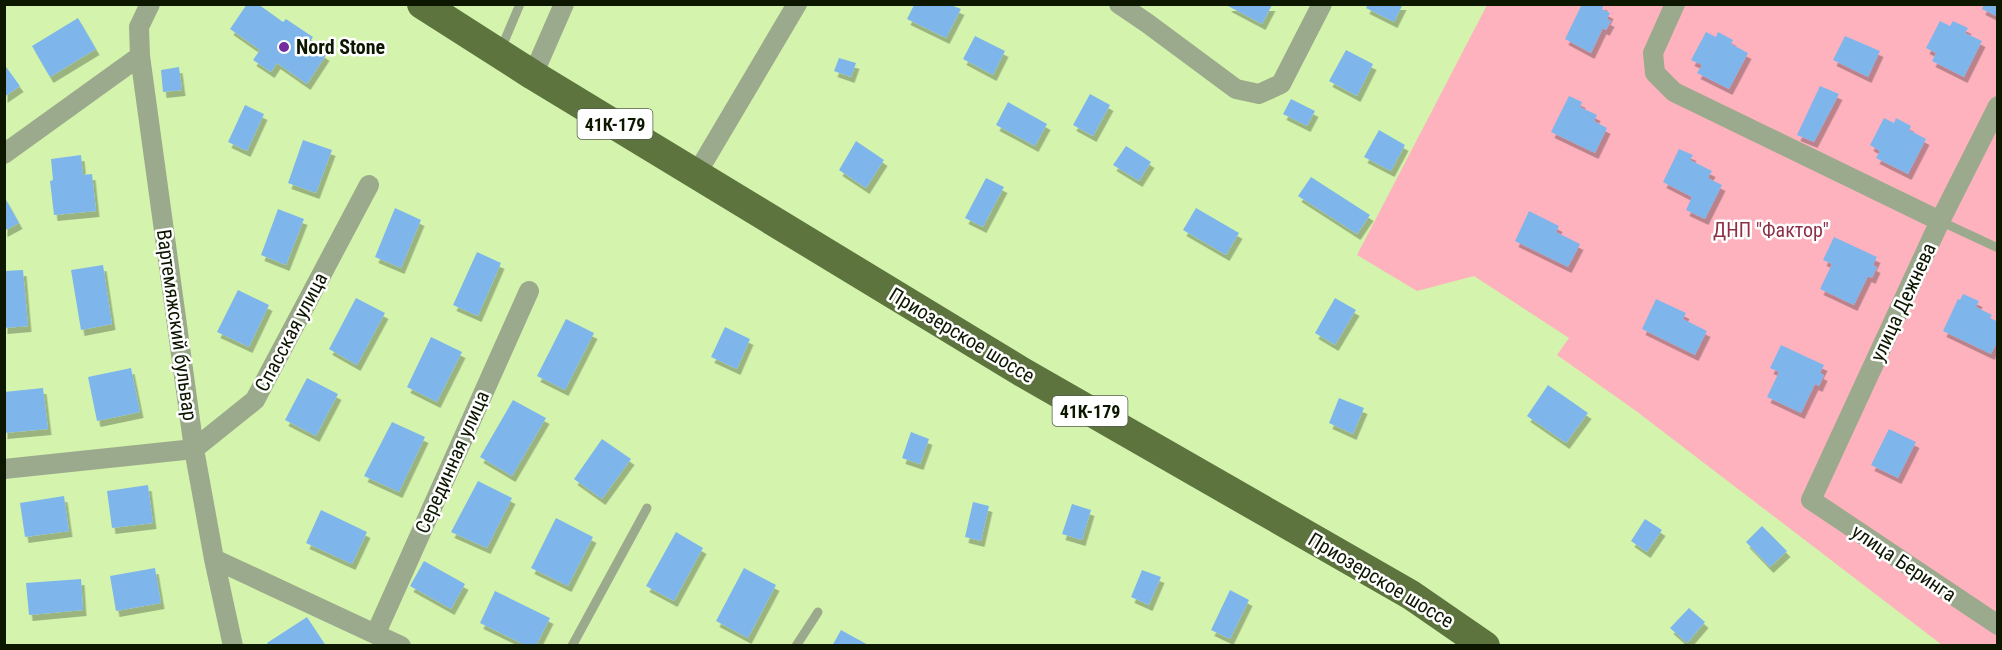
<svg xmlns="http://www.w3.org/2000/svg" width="2002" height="650" font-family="'Roboto Condensed',sans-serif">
<defs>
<filter id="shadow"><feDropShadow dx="3.5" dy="6" stdDeviation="0" flood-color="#0004"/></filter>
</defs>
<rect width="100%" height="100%" fill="#d4f4ad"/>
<path fill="#feb2be" d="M1487 5H1997V645H1942L1636 411 1557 355 1569 338 1474 276 1417 291 1357 255Z"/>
<path fill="#7eb6ec" filter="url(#shadow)" d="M247 4H258L283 22 286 19 313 37 309 43 326 55 307 84 277 63 271 72 253 60 260 50 230 29Z
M1368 4H1403L1394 22 1366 8Z
M1582 4H1604L1602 9 1610 13 1607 19 1611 21 1606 30 1603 28 1591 53 1565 39Z
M1984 4H1998V17L1982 9Z
M914 5H951L961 9 946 38 907 19Z
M1229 5H1272L1262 24 1228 6Z
M78 18 96 49 50 77 32 46Z
M1940 21 1950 26 1953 21 1968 28 1965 33 1982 41 1964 77 1932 61 1936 53 1926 48Z
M1706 32 1716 37 1718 32 1733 40 1731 44 1748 53 1729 89 1697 73 1702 65 1691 60Z
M975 36 1005 51 993 75 963 59Z
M1845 36 1880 51 1868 77 1833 60Z
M1346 50 1373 64 1357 96 1329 81Z
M839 58 856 63 851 77 834 71Z
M4 64 20 86 4 97Z
M179 67 182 90 163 92 161 70Z
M1820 86 1839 94 1814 142 1797 135Z
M1090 94 1110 105 1093 136 1073 125Z
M1569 96 1582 102 1580 107 1597 115 1594 121 1607 128 1595 153 1551 132Z
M1291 99 1315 111 1307 126 1283 114Z
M1008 102 1047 124 1035 146 996 125Z
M245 105 264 114 247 151 228 142Z
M1884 118 1894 123 1896 118 1911 126 1909 130 1926 139 1908 174 1876 158 1880 151 1870 145Z
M1379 130 1405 145 1391 171 1364 157Z
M303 140 332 150 316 193 288 183Z
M856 141 884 160 866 188 839 170Z
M1126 146 1151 162 1139 181 1113 165Z
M1679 149 1693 155 1690 160 1712 171 1708 178 1722 185 1705 219 1686 210 1692 197 1663 182Z
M81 155 83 175 92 174 96 211 54 215 50 181 53 180 51 159Z
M1311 177 1370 215 1357 234 1298 196Z
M986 178 1004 187 983 227 965 218Z
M4 196 19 223 4 231Z
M395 208 421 220 401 268 375 257Z
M1196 208 1239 233 1226 255 1183 230Z
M278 209 304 219 286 265 261 255Z
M1529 211 1559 226 1556 232 1580 244 1568 267 1515 241Z
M1834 237 1877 257 1873 265 1877 267 1872 278 1868 276 1854 305 1820 289 1832 264 1823 260Z
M477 252 501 263 478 316 453 305Z
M103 265 112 324 81 330 71 270Z
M23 270 28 326 4 328V271Z
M238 290 269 305 249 347 217 332Z
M1963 294 1979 301 1976 307 1992 315 1990 318 1998 322V341L1991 354 1943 331 1958 299 1960 300Z
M356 298 385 313 357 365 329 349Z
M1335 298 1356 310 1335 345 1315 333Z
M1656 299 1686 313 1683 319 1707 331 1695 355 1642 329Z
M566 319 594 333 565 390 537 376Z
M725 327 750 339 737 369 711 357Z
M431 337 462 352 437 402 407 387Z
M1781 345 1824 365 1820 373 1824 375 1819 386 1815 384 1801 413 1767 397 1779 372 1770 368Z
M131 368 140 412 97 421 88 377Z
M307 378 338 394 316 436 285 420Z
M1548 385 1588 413 1566 443 1527 416Z
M43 388 48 429 4 433V392Z
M1339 398 1364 408 1353 434 1329 423Z
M513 400 546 418 512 476 480 457Z
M392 422 425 437 399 492 364 476Z
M1889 429 1916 442 1898 478 1871 465Z
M911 432 929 439 920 464 902 458Z
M602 439 631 459 602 499 574 479Z
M478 481 512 498 487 548 451 532Z
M148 485 153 523 112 528 107 491Z
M64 496 69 531 25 537 20 503Z
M973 502 989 506 981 541 965 537Z
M1072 504 1091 510 1082 540 1062 534Z
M321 510 367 532 352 564 306 543Z
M556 518 593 537 568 586 531 568Z
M1645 519 1662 530 1647 552 1631 541Z
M1762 526 1787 551 1770 567 1746 542Z
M676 532 703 548 674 601 646 586Z
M424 561 465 584 451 609 410 586Z
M155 568 161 603 116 611 110 576Z
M744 568 776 585 748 638 716 621Z
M1142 570 1161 577 1149 605 1131 597Z
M81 579 83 610 29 615 26 583Z
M1230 590 1249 600 1230 639 1211 630Z
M495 591 550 618 536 646H527L480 623Z
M1689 608 1705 622 1687 643 1670 628Z
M307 617 326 646H269L267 643Z
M841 630 870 646H832Z"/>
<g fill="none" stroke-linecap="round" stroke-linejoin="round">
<path stroke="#9ba98c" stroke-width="9" d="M501 49 520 4
M1940 221 1998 248
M572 646 647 508
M796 646 818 612"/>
<path stroke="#9ba98c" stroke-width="20" d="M150 4 139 27 140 56 194 449 214 559 233 646
M1119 4 1147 23 1236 89 1259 94 1281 84 1322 4
M1675 4 1653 53 1655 73 1674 92 1940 221
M533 75 564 4
M1998 106 1940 221 1811 500 1998 625
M4 154 140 56
M697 173 797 4
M4 469 194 449 255 400 369 185
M214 559 401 646
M376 633 529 291"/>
<path stroke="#5d743e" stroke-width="30" d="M422 4 533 75 1022 372 1411 595 1485 646"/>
</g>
<circle fill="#722ca0" stroke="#fff" stroke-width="2" cx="284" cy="47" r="6"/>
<g text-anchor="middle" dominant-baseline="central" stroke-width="5" stroke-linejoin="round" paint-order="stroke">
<g fill="#fff" stroke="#565d4c" stroke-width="1.5">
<rect x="577.5" y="109" width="75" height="30" rx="4.5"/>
<rect x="1052.5" y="396" width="75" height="30" rx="4.5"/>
</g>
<g font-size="18" font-weight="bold" fill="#0d1700">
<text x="615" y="124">41К-179</text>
<text x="1090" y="411">41К-179</text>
</g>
<g font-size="20" font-weight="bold" fill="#0d1700" stroke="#fff" text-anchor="start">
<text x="296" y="47">Nord Stone</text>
</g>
<g font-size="20" fill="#8e3048" stroke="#fff">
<text x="1771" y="230">ДНП "Фактор"</text>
</g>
<g font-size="20" fill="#0d1700" stroke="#fff">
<text transform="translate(1903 302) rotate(-65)">улица Дежнева</text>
<text transform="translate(177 325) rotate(82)">Вартемяжский бульвар</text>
<text transform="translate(291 332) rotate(-62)">Спасская улица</text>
<text transform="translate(962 335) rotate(31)">Приозерское шоссе</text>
<text transform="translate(452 462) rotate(-66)">Серединная улица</text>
<text transform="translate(1904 563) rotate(34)">улица Беринга</text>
<text transform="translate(1381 580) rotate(31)">Приозерское шоссе</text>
</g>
</g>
<rect width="2002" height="650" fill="none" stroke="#0d1700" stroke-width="12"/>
</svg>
